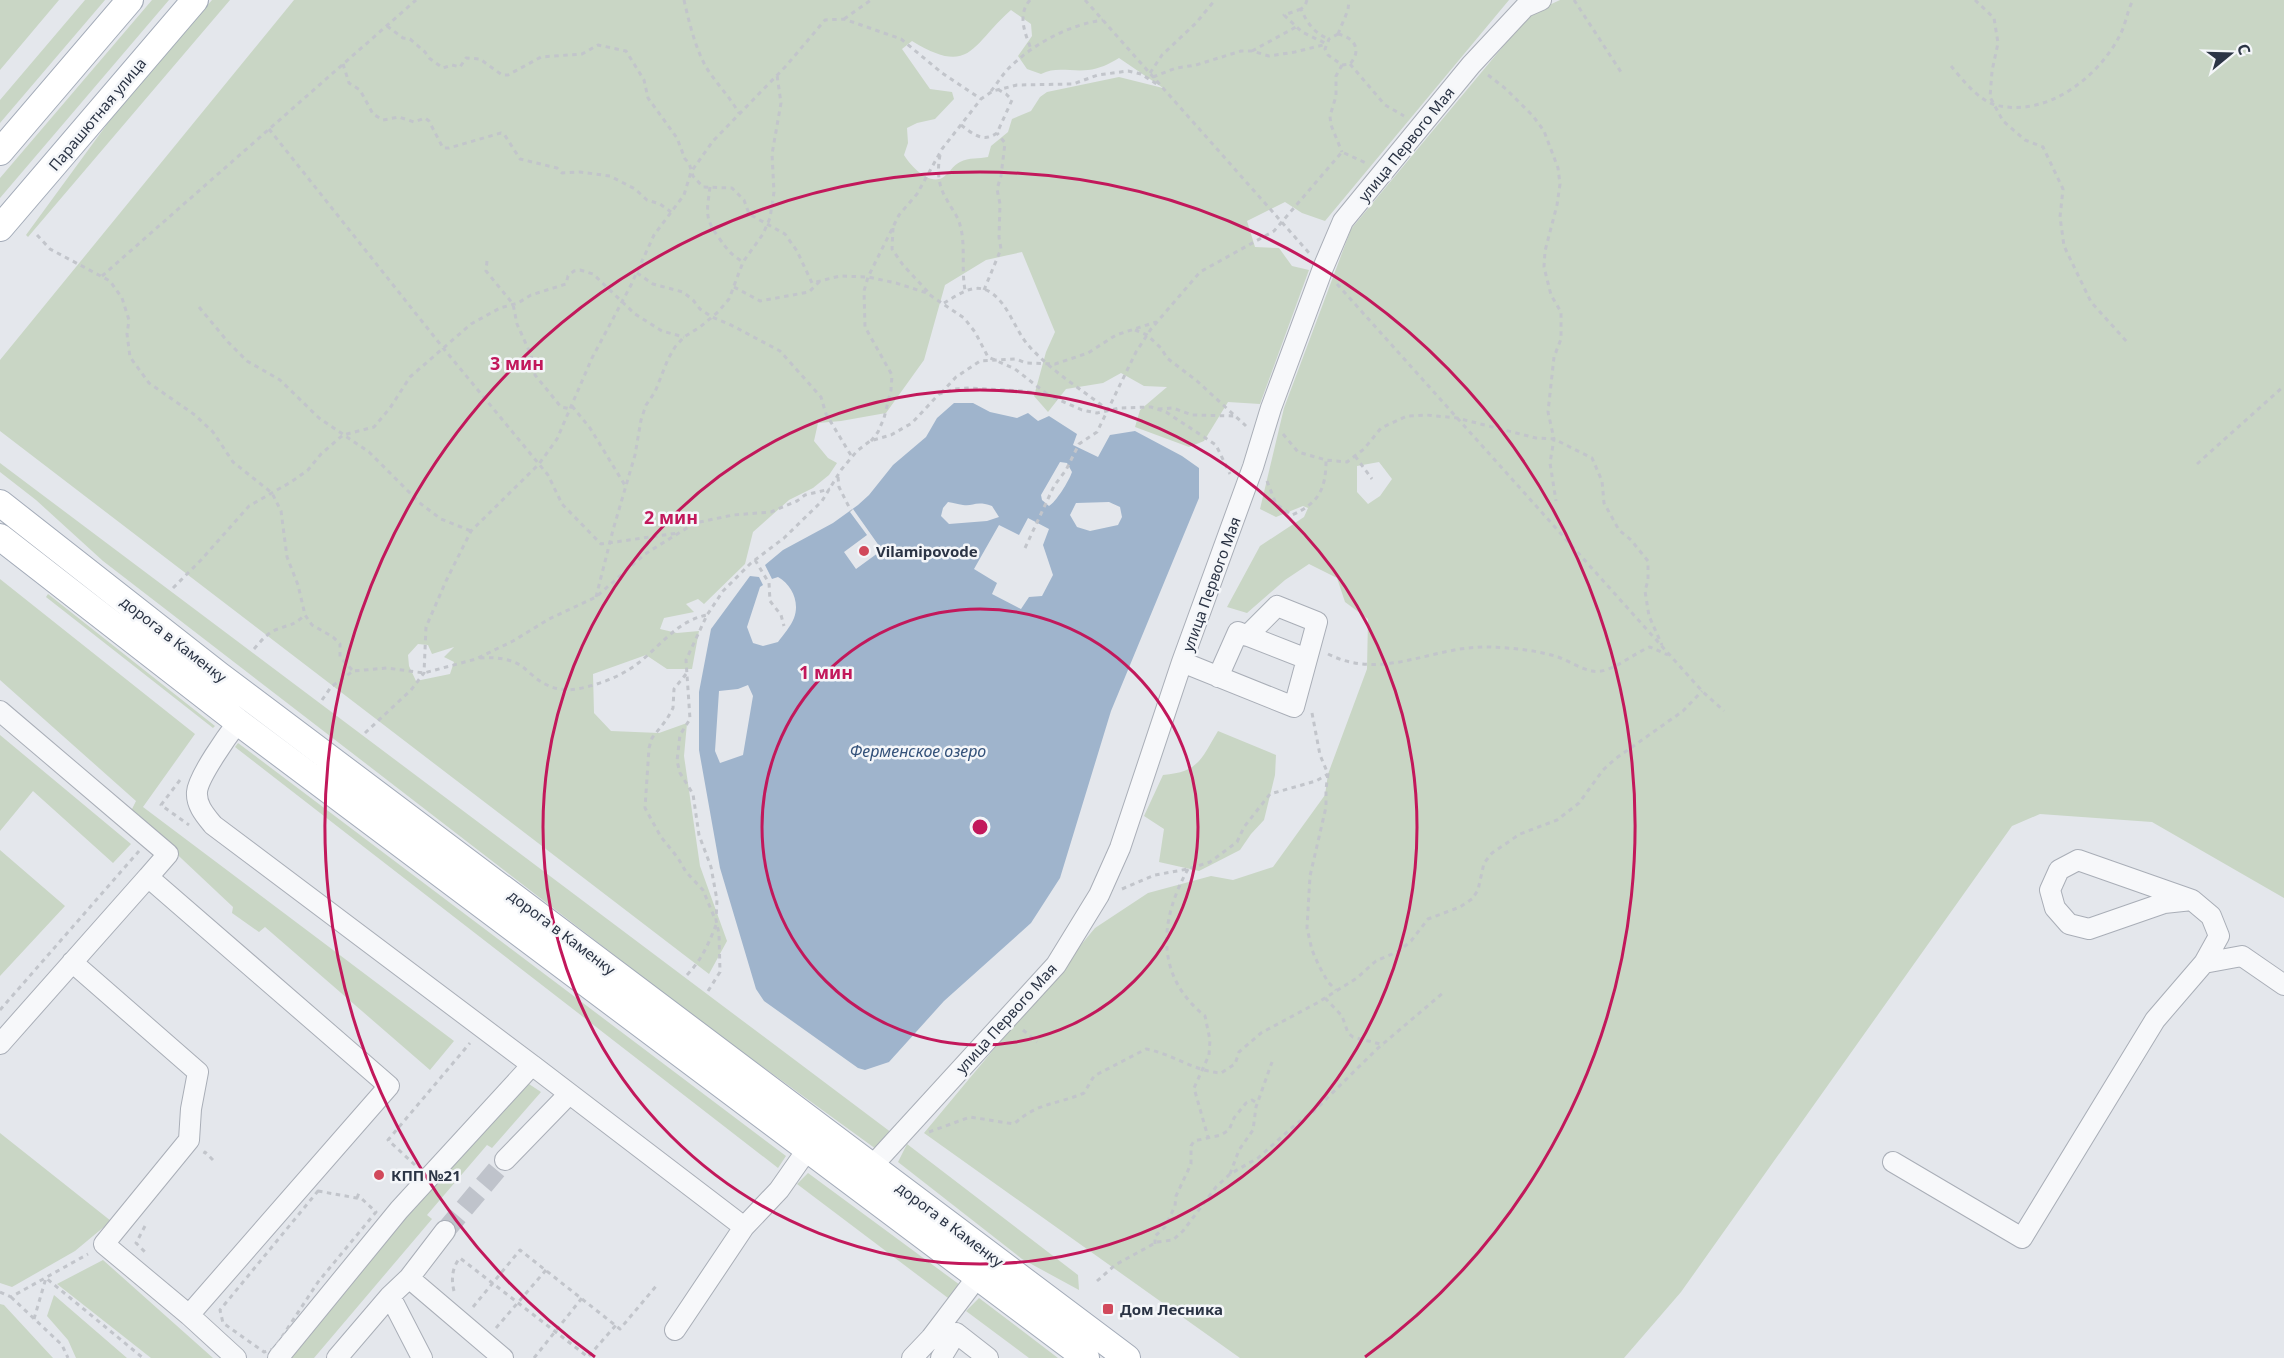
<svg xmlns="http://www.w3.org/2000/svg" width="2284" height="1358" font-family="'Noto Sans',sans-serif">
<rect width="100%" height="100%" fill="#e4e7ec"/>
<path fill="#c9d6c5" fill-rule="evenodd" d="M0 0H59L0 70Z
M85 0H105L0 123V100Z
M152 0H169L0 198V178Z
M212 0H230L28 237 26 235 113 116Z
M294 0H1509L1325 221 1302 213 1285 202 1247 221 1255 247 1279 248 1292 266 1309 270 1260 404 1228 402 1204 441 1189 447 1135 427 1140 410 1167 387 1144 386 1121 373 1103 383 1066 389 1048 412 1034 396 1046 352 1055 332 1022 252 986 260 945 285 924 360 886 413 841 421 818 423 814 441 828 458 837 463 829 475 813 488 789 500 753 532 745 564 704 604 698 599 686 604 694 612 664 618 660 629 677 633 699 631 692 669H667L646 655 593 674 594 713 611 731 659 733 687 723 684 756 700 866 727 941 709 974 0 431V360ZM1011 10 1031 24 1032 36 1018 56 1027 69 1041 74C1056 66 1071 72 1088 70 1099 69 1109 64 1119 58L1163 88 1119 77 1047 92 1040 97 1031 111 1012 119 1008 132 991 146 988 157C979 159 969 157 960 162 953 165 949 174 942 178 928 185 910 165 904 155L908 143 907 128 917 123 935 119 954 99 952 92 930 89 902 49 912 41C971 77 971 45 1011 10ZM418 644 428 645 432 654 454 647 444 657 454 662 450 674 416 681 409 666 408 655Z
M1560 0H2284V898L2152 822 2040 814 2012 826 1681 1292 1624 1358H1240L924 1133 1095 928 1148 893 1211 876 1233 880 1273 867 1325 795 1328 774 1367 669 1368 619 1345 602 1337 578 1309 564 1285 580 1247 613 1227 607 1260 546 1304 517 1308 508 1303 506 1276 517 1260 509 1284 408 1351 229 1530 14ZM1379 462 1392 479 1380 496 1368 504 1357 492V466Z
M0 463 892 1133 876 1149 705 1025 103 561 36 500 0 472Z
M0 579 195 734 143 807 454 1041 430 1070 265 927 259 932 232 913 233 907 131 811 136 801 0 680Z
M48 594 215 726 213 728 46 597Z
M1218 731 1276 755 1275 775 1264 820 1251 834 1240 850 1199 871 1159 862 1164 829 1144 816 1163 775C1199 772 1201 759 1218 731Z
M0 735 131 844 113 863 33 791 0 831Z
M238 743 786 1156 778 1168 235 747Z
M0 850 65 906 0 976Z
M523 1080 541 1092 492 1148 487 1145 427 1215 432 1219 314 1358H284Z
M0 1133 111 1221 75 1251 12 1287 0 1283Z
M907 1144 1078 1275 1079 1290 1022 1259 898 1162Z
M808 1173 960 1285 952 1301 797 1184Z
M103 1260 213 1358H151L57 1284Z
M54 1295 127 1358H76L68 1340 47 1316Z
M979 1298 1058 1358H1029L966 1311Z
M0 1304 4 1305 53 1358H0Z"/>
<path fill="#9fb4cc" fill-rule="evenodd" d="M954 403H973L990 412 1017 418 1028 413 1038 421 1049 416 1077 434 1073 445 1098 457 1110 435 1135 431 1182 456 1199 468V498L1111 711 1060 878 1031 923 944 1001 889 1062 865 1070 858 1068 764 1001 756 989 720 868 699 750V692L711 629 750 576 759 577 763 585 760 587 747 627 753 643 763 646 778 642C783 635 791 626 794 618 800 602 792 585 778 577L772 579 765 565 783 550 833 523 858 505 869 495 893 465 926 437 937 418ZM1060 462 1067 463 1072 472C1069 481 1056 502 1049 506L1042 500 1041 495ZM948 502C954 503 957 504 963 505 973 507 975 500 992 506L999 517 987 521 949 524 941 516 943 508ZM1109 502 1120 507 1122 517 1118 525 1090 531 1077 527 1070 515 1076 503ZM1028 518 1049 529 1043 545 1053 575 1042 596 1029 597 1021 609 992 594 997 583 974 569 999 525 1019 535ZM748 685 753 696 743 755 720 763 715 751 719 691 738 689Z"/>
<path fill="#e4e7ec" d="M853 509 882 550 856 569 844 552 867 535 850 512Z"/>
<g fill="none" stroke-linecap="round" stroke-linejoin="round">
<path stroke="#bfc3cb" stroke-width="20" stroke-dasharray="20 10" stroke-linecap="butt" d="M445 1231 505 1160"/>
<g stroke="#a9aeb7" stroke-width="22">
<path id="minor" d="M1182 662 1294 707 1317 622 1277 606 1247 636
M1218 677 1238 632 1307 659
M0 711 168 854 148 877
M238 722C228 735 198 777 197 792 196 805 205 815 213 825L532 1065 399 1210 278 1358
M72 962 198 1072 191 1109 189 1140 104 1244 189 1315
M2204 963 2242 956 2284 985
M0 1044 148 877 389 1086 189 1315 236 1358
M532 1065 744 1227
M505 1160 569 1094
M1893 1162 2022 1238 2155 1020 2204 963 2219 936 2211 916 2192 900 2164 903 2089 929 2069 924 2055 908 2050 890 2059 870 2078 860 2192 900
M873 1165 1056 965 1099 895 1120 848 1182 662 1253 467 1271 408 1323 268 1343 221 1471 65 1525 7 1541 0
M409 1278 503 1358
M390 1296 422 1358
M675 1330 744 1227 779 1190 807 1150
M337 1358 390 1296 409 1278 445 1231
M912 1358 931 1338 978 1276
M941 1358 956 1333 988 1358"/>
</g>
<g stroke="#a3abb8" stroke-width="28">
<path id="major" d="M0 152 130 0
M0 228 195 0
M0 503 219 675 1127 1358
M0 537 238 722 1086 1358"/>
</g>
<path stroke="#c2c5cb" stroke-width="3" stroke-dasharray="4.5 4.5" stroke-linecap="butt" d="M684 0C689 22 695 47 706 67 716 83 729 96 739 113
M1030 0C1017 15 1025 33 1031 49
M1085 0 1310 254
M1307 0 1305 6 1301 9C1307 23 1315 34 1329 39
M1574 0 1621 72
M1975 0 1994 18 1998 43 1992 71 1990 97 2003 121 2025 140 2043 147 2063 189 2060 217 2064 246 2091 302 2128 343
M1301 9 1284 15 1302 32 1325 43
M844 19 871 0
M387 26 403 38 410 39 425 52 429 58 443 68 452 65 460 67 466 58 480 59 502 75H508L541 57 582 54 598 45 626 51 644 80 648 98 677 138 685 159 689 163 693 176 703 187 732 188 744 200 749 214 785 234 797 251 812 283 840 276 868 277 896 283 927 293 964 318 975 332 988 357 1015 369 1047 394
M1338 34C1355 38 1362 50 1350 64L1342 65 1328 55 1325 49 1329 39Z
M1338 34 1348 10 1349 0
M1252 51 1296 27
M343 64 349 83 360 90 373 114 383 120 399 117 414 122 425 118 429 121 443 148H449L501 133 504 134 520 159 557 168 562 173 580 172 610 176 635 189 647 200 660 204 671 212
M1350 64 1385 105 1404 116
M1342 65 1336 76V96L1330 116 1331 125 1342 152
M1951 66C1963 80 1978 100 1996 105 2046 118 2098 78 2120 35 2126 24 2127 11 2133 0
M1150 73 1162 55 1196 23 1215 0
M1488 75 1506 89 1533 116 1544 131 1558 168 1560 184 1557 205 1545 251 1544 267 1551 295 1561 312V339L1554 357 1548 412 1554 439 1550 463 1556 501
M1153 77 1176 68 1196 65 1241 51H1252L1269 56 1295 52 1327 44
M991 91C997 84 1002 75 1008 69 1033 44 1068 25 1103 20
M961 125C973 134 983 143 997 133L1012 100 1006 94 999 90
M269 129 444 349 548 475 562 504 601 544 678 533
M940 155C937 171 938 186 947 200 951 208 958 216 960 225 966 245 961 268 965 290
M710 187C707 211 704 218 719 238 728 250 729 253 743 262
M893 228 892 249 903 265 928 292
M37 235 50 249 110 281 122 298 129 320 127 334 130 357 149 383 195 415 213 432 233 462 272 493 281 511 287 557 298 585 305 615 312 625 333 637 340 644V657L353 671
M487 261 486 271 513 304 517 324 531 355 535 375 561 407 571 409
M637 273 653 284 683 292 693 300 700 309 712 317 731 325 780 351 821 397 826 414 852 457
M102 276 416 0
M1337 284 1702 691 1724 711
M734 287 760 301 809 292 819 282
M984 290 1001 249 999 237 1000 204 997 189 1001 176 1005 143 997 133
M944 303C958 295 974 282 990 292 1008 303 1015 330 1028 345 1051 371 1081 389 1108 410
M199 307 228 342 247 361 280 380 319 418 369 452 421 504 441 519 471 531
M1135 330 1147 335 1161 348 1167 358 1197 381 1246 426
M941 393 956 377 980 361 1016 359 1026 363 1055 364 1088 353 1116 335 1156 322
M572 406 590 428 626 487
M1158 409 1173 408 1192 415 1234 416
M1283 434 1298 452 1326 460 1347 462 1364 449 1381 428 1407 416 1426 415 1457 418 1536 438 1554 439 1592 458 1602 481 1604 503 1619 530 1631 540 1648 561V580L1645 591 1649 616 1662 645
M871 441 878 432 884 418 891 390 892 375 865 327 864 291 868 277 899 215 917 194 942 149 981 99 993 91 1017 85 1073 84 1098 75 1128 71 1141 74 1160 86
M1355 456 1372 479
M2197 464 2284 386
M838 477 839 487 851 511
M1267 481 1276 504 1292 515C1319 503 1326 489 1326 460
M1025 548 1054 486 1066 470 1079 444 1097 432 1136 352 1151 329 1200 272 1274 231 1342 152 1366 163
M755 560 769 583 770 601 781 615 784 626
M173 588 201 560 249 506 291 482 308 470 321 454 343 435 374 427 390 408 410 377 471 324 500 308 518 303 531 295 566 284 568 276 574 271 580 270 593 274 635 314 662 331 684 337
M596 597 613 530 635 455 641 420 646 405 655 392 668 359 675 347 684 337 700 327 718 312 729 299 743 262 763 234 770 218 774 192 772 154 781 103 777 75
M254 649C261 641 268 632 278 629 293 623 291 627 305 615
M1328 654C1383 682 1433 645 1490 647 1512 648 1536 650 1558 657 1569 661 1581 669 1592 671 1610 675 1633 653 1650 647L1668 655
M480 658C493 657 508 658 520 665 524 667 527 671 531 674 544 686 559 692 577 689 598 685 620 677 637 664 660 647 676 621 707 615
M686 674 674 689 673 708 667 719 652 738 649 748 645 808 661 837 678 858 686 872 703 890 715 919
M322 700 331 687 353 671 387 668 424 673 476 659 513 641 549 619 596 597 645 554 695 523 733 515 771 512 797 501 805 495 830 489
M1312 713 1320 755 1328 774 1326 789V807L1310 876 1307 928 1312 950 1319 966 1328 982 1336 990
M365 733 411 690 424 673 426 627 446 581 471 531 539 464 557 439 592 358 631 285 654 235 684 195 691 172 713 141 786 66 825 20 844 19 901 39 942 73 981 99
M180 780 161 805 189 825
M1188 869C1159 921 1155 976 1205 1016L1210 1040 1209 1055 1194 1088 1208 1137
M1122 889 1155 875 1188 869 1210 862 1237 842 1244 827 1270 794 1316 781 1328 774
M687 975C702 959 708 945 716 925
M708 991 720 972 719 934 716 920 717 900 711 867 699 835 693 794 680 773 677 761 680 735 690 719 686 660 707 615 723 591 751 563 784 538 822 501 841 470 857 451 870 441 891 435 912 423 939 394 955 389 969 388 1023 391 1048 395 1082 410 1097 413 1120 408 1151 407 1166 412 1216 445 1230 474
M1325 998 1342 1016 1348 1033 1353 1037 1384 1045
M0 1010 139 851
M1023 1030 1037 1042
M929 1132 970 1117 1014 1124C1038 1102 1056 1105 1084 1093L1094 1076 1146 1049C1173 1054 1193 1071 1221 1073L1235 1064 1239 1052 1261 1033 1317 1003 1357 978 1376 961 1399 951 1411 941 1428 919 1460 907 1472 899 1478 890 1484 863 1492 853 1520 834 1557 820 1579 803 1603 770 1615 759 1683 711 1702 691
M204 1154 205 1152 213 1160
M415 1165 388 1140 470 1043
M1230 1174 1239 1150 1253 1130 1256 1107 1272 1062
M318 1191 362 1199 376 1212 318 1282 274 1349 264 1352 223 1323 220 1310Z
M357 1198 360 1190
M145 1226 136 1243 145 1252
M1155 1244V1236L1165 1227 1175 1206 1176 1196 1191 1164V1146L1194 1141 1221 1135 1229 1130 1234 1118 1246 1103 1252 1100 1257 1103
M1097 1281 1115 1265 1157 1242 1173 1240 1183 1231 1216 1187 1230 1174 1258 1158 1295 1125 1314 1111 1377 1049 1444 992
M454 1291C451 1280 452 1267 460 1258L588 1357 616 1325
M0 1292 11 1297 88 1254
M11 1297 62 1345 68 1358
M473 1307 520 1250 620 1329 657 1285
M34 1319 46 1278 143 1358
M496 1328 546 1270
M534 1358 582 1298"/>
<use href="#minor" stroke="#f7f8fa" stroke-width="20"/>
<use href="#major" stroke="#fff" stroke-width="26"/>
</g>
<g fill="none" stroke="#c2185b" stroke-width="3">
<circle cx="980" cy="827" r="218"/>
<circle cx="980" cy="827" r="437"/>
<path d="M595 1357A655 655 0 1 1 1365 1357"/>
</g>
<g fill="#d1495b" stroke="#f4f6f9" stroke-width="2">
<circle cx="864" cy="551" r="6"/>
<circle cx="379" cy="1175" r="6"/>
<rect x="1102" y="1303" width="12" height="12" rx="3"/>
</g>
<g text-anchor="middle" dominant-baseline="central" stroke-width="5" stroke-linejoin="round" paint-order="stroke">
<g font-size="15" fill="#2b3445" stroke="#f4f6f9">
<text transform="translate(97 114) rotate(-50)">Парашютная улица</text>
<text transform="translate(1406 144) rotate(-51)">улица Первого Мая</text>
<text transform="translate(1211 584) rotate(-70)">улица Первого Мая</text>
<text transform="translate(174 639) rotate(38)">дорога в Каменку</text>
<text transform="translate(562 932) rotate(37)">дорога в Каменку</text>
<text transform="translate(1006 1018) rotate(-48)">улица Первого Мая</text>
<text transform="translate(950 1224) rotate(37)">дорога в Каменку</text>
</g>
<g font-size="15" font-weight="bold" fill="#2b3445" stroke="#f4f6f9" text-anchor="start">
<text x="876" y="551">Vilamipovode</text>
<text x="391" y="1175">КПП №21</text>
<text x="1120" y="1309">Дом Лесника</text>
</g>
<g font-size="16" font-style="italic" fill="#34527a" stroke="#f4f6f9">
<text x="918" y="751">Ферменское озеро</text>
</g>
</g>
<circle cx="980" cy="827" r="9" fill="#c2185b" stroke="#f4f6f9" stroke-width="3"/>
<g font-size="18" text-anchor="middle" font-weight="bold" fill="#c2185b" stroke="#f4f6f9" stroke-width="5" stroke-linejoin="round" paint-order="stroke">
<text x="517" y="370">3 мин</text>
<text x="671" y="524">2 мин</text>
<text x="826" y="679">1 мин</text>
</g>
<g transform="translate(2230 54) rotate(71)" stroke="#f4f6f9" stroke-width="4.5" paint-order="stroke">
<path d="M0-4.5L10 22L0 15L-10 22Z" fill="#2b3445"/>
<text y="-9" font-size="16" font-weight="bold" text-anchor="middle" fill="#2b3445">С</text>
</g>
</svg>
